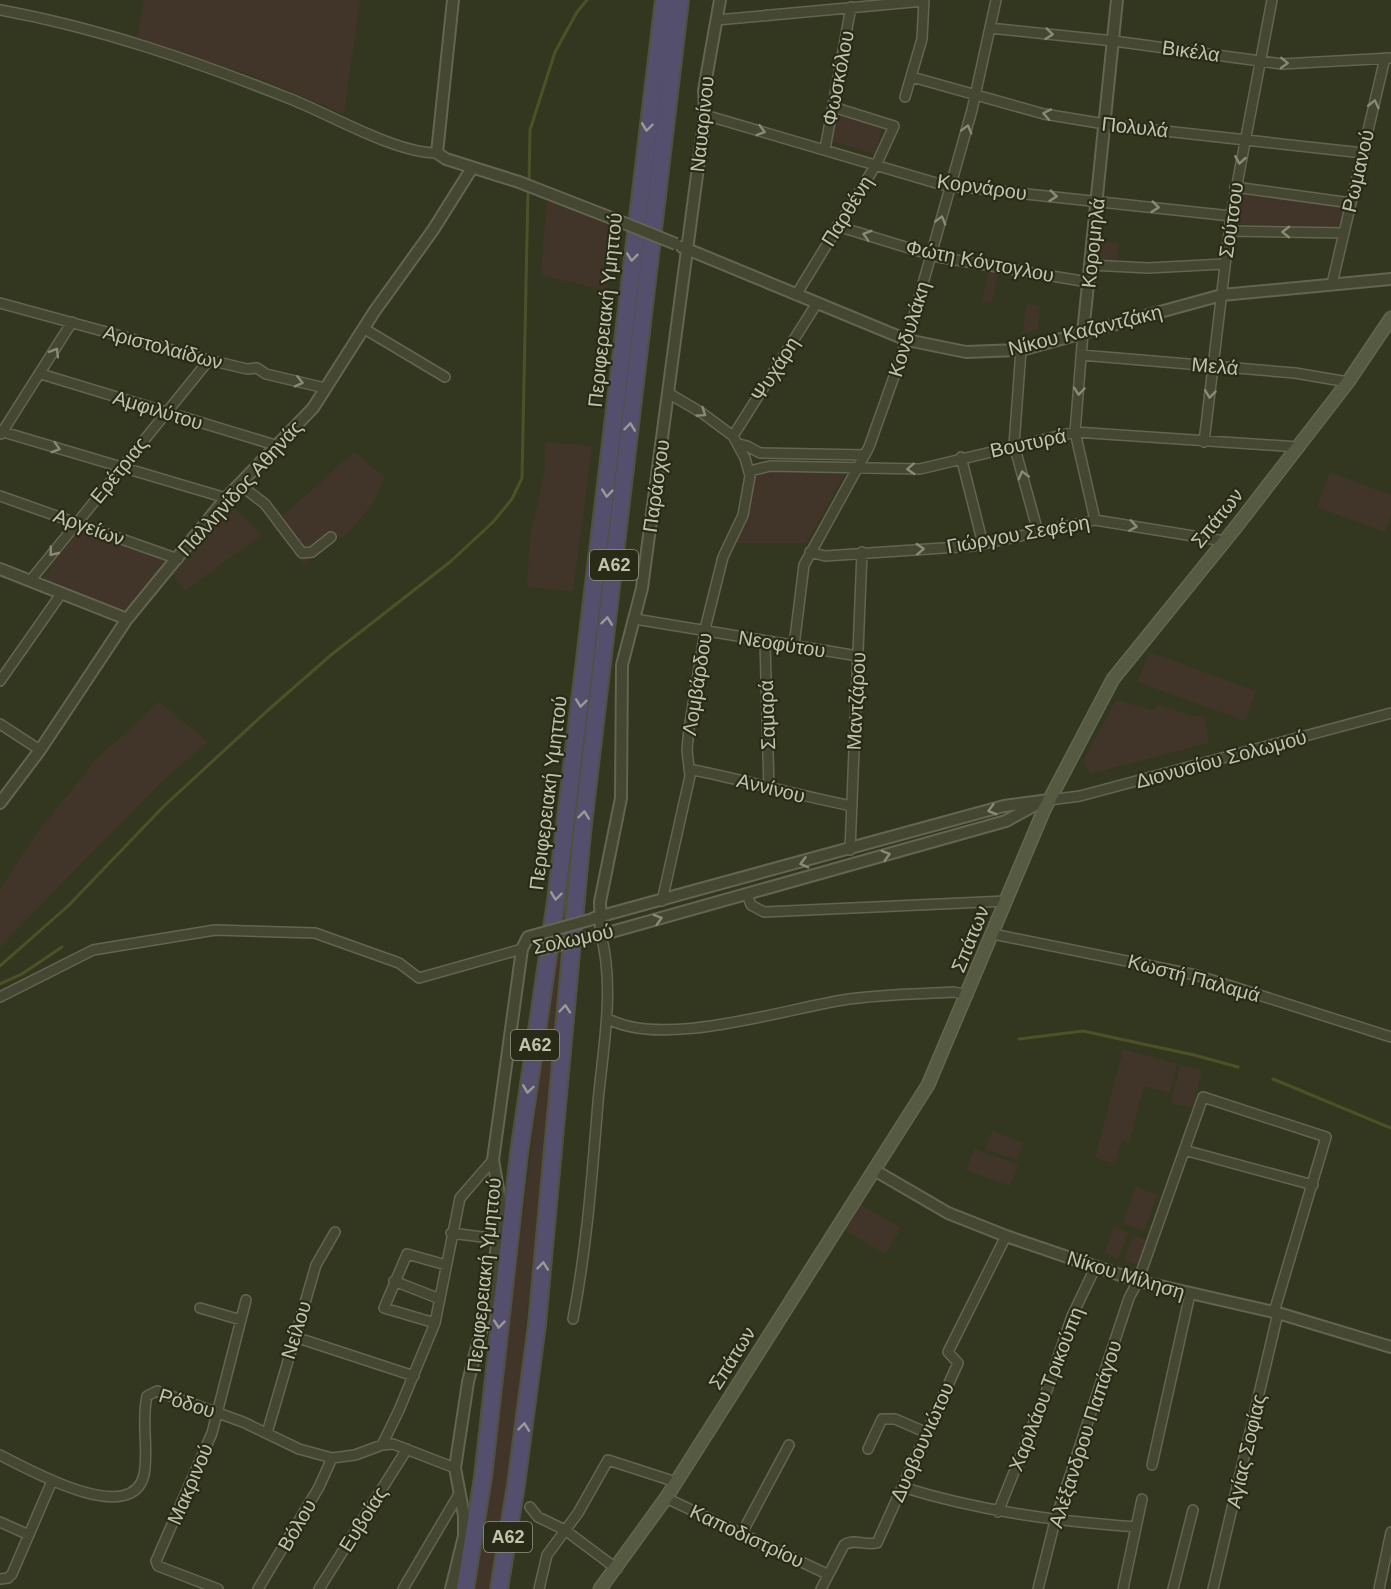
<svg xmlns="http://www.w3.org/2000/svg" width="1391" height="1589" font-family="Arial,sans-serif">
<rect width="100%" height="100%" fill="#34371f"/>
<path fill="#413529" d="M144 0H360L344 114 251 75 137 39Z
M836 111 883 125 875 154 831 141Z
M1240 191 1345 205 1341 228 1235 224Z
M547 198 615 228 607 291 541 275Z
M641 239 645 241 565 955 509 1484 492 1589H472L481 1552 564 886Z
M1096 241 1118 243 1117 260 1095 259Z
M989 268 999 269 992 301 982 303Z
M1027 304 1040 306 1038 329 1022 335Z
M545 442 592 446 573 591 527 587 530 538 545 468Z
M354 452 385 477 372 505 343 538 338 537 304 565 272 526Z
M758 471H847L806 543H735Z
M1330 472 1391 495V516L1385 532 1317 507Z
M227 501 261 535 185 591 170 571Z
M80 527 171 560 126 614 41 581Z
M1149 652 1256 691 1245 721 1138 682Z
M1116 700 1154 710 1157 704 1192 716H1204L1209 743 1090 774 1083 761Z
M159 702 208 742 162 781 0 947V889L36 834 97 759Z
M1123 1049 1177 1064 1170 1093 1144 1086 1129 1143 1122 1141 1115 1164 1095 1158Z
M1180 1065 1202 1070 1193 1108 1171 1103Z
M992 1131 1023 1143 1017 1160 986 1149Z
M974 1149 1018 1165 1010 1186 966 1170Z
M1136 1187 1157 1195 1144 1231 1123 1223Z
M860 1204 901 1228 885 1254 845 1230Z
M1114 1227 1128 1233 1118 1259 1104 1253Z
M1133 1235 1147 1240 1138 1265 1124 1260Z"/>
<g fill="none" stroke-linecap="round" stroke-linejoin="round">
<path stroke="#4d5128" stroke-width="3" d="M529 183 530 130 555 52 577 12 587 0
M0 966 68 906 164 806 267 711 331 655 450 562 493 522 512 499 522 478 528 189
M0 984 22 974 62 947
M1019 1039 1083 1031 1194 1055 1238 1067
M1273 1079 1391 1128"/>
<g stroke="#626550" stroke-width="12">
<path id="minor" d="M0 10C99 28 195 61 288 98 330 114 394 153 437 153
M717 20 924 1
M990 28 1114 41 1282 64 1391 58
M912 77 1044 114 1111 125 1363 153
M905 97 922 39 924 0
M705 115 943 185 1231 216
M825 149 851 7
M1235 187 1351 203
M837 226 938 257 1088 282
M1229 231 1344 233
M1090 265 1148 268 1224 264
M1332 284 1385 58
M796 295 877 163 894 126 833 107
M0 303 209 360 247 369 257 368 266 374 325 388
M363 328 445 377
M1083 333 1075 432 1095 520
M1021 350 1014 445 1038 532
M1081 355 1295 373 1348 382
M41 374 275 445
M0 431 226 498
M1 434 72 322
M733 436 817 303
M1204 442 1231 216 1272 0
M739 444 747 446 760 453 865 455
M961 457 983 544
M750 471 770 466 920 469 1075 432 1299 447
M239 484 265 504 302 553 312 552 331 537
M0 496 178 559
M810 552 825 556 973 546 1095 520 1224 541
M30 581 209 360
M635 619 858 656
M765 641 769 789
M794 646 804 565 869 447 907 340 972 110 996 0
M0 681 61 594
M0 724 40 750
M689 769C744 780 797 795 852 806
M1049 800 1080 796 1391 713
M850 850 862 552
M747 894 751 905 764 912 1006 901
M662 901 690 776 687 750 689 729 706 625 723 557 743 515 750 476 745 458 733 436 702 413 668 393
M993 934 1196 975 1391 1037
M0 997 93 950 215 930 315 933 399 963 419 978 522 949
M607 1018C661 1050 787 1008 849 999 884 994 919 994 954 992L968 995
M1184 1150 1313 1185
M451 1233 498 1239
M394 1281 440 1299
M200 1308 241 1320
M573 1319C587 1246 592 1176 598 1102 603 1048 615 988 601 935
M435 1323 384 1308 407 1254 446 1265
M295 1337 414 1376
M267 1433 316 1265 335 1232
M382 1445 399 1410 435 1323 460 1198 493 1160
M868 1449 882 1419H895L925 1432
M0 1455C28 1469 131 1528 144 1475 149 1449 141 1422 147 1396L157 1391 243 1422 299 1449 332 1458 355 1455 382 1445 393 1444 455 1468
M1152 1465 1190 1294
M902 1487C979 1511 1055 1521 1136 1527
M666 1498 827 1574
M530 1507 538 1517 565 1530 617 1569
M998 1512 1047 1390 1072 1316 1096 1266
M0 1522 29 1535
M742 1533 789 1445
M0 1579 8 1578 12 1574 52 1481
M218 1589 158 1566 156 1561 212 1433 246 1300
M258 1589 319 1487 332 1458
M319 1589 407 1449
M403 1589 459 1494
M539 1589 547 1555 578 1513 608 1460 676 1482
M821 1589 844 1545C854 1538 866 1546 877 1543L958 1363 948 1352 1006 1236
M1038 1589 1055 1521 1129 1298 1138 1281 1203 1097 1326 1137 1274 1312
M1123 1589 1142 1499
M1173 1589 1193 1510
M1213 1589 1278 1313
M1379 1589 1391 1532"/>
</g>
<g stroke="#626550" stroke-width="14">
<path id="tertiary" d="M453 0 437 153 446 159 519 182 614 219
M682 247 907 340 966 352 1021 350 1222 295 1391 279
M1083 333 1117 0
M0 569 127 619
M0 803 40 750 127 619 226 498 313 408 374 312 433 230 472 168
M594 918 1004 806 1049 800
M601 935 600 902 621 798 622 665 642 588 705 115 704 90 720 0
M597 936 1006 821 1035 805
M874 1170 948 1213 1006 1236 1138 1281 1278 1313 1391 1347
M451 1589 464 1536V1516L455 1468 468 1382 489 1300 500 1224 501 1206 493 1160 522 949 528 937 539 934"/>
</g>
<g stroke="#626550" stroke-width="15">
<path id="secondary" d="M600 1589 666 1498 928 1085 1044 810 1113 679 1236 527 1348 382 1391 318"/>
</g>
<g stroke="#4f513d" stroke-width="20">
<path id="motorway" d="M465 1589 483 1477 519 1153 556 901 664 0
M499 1589 516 1485 537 1324 582 833 680 0"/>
</g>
<use href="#minor" stroke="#454732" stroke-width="9"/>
<use href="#tertiary" stroke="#454732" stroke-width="10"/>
<use href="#secondary" stroke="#565a40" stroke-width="12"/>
<use href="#motorway" stroke="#534f6d" stroke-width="16"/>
<g stroke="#626550" stroke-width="14" stroke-linecap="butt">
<path id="tertiary-bridge" d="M614 219 676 244
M539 934 593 919
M539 950 595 936"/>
</g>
<use href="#tertiary-bridge" stroke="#454732" stroke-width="10"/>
</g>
<defs><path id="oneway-chevron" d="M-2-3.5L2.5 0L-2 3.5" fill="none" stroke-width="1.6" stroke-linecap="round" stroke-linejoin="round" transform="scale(1.5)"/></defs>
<g stroke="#898c75">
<use href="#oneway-chevron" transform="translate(1049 34) rotate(6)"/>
<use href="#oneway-chevron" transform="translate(1284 63) rotate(2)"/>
<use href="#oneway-chevron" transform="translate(1374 104) rotate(-77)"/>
<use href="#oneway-chevron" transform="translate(1047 114) rotate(-169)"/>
<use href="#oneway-chevron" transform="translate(967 129) rotate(-74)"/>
<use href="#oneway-chevron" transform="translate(761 131) rotate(16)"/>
<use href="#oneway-chevron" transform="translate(1240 160) rotate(100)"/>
<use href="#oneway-chevron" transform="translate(1053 196) rotate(6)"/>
<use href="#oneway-chevron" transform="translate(1155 207) rotate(6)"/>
<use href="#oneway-chevron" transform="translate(941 220) rotate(-74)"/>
<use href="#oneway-chevron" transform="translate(1286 232) rotate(-179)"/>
<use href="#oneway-chevron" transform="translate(867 235) rotate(-163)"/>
<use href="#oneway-chevron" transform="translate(55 352) rotate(-59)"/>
<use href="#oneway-chevron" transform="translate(299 382) rotate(13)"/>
<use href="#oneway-chevron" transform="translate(1079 391) rotate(95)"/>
<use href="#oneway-chevron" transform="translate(1210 394) rotate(97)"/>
<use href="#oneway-chevron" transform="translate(702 413) rotate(34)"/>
<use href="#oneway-chevron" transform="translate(56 448) rotate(17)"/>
<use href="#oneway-chevron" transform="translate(911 469) rotate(177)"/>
<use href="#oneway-chevron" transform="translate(1023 475) rotate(-105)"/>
<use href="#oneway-chevron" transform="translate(1133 526) rotate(9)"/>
<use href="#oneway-chevron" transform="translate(920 549) rotate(-3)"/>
<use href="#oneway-chevron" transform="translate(53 552) rotate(129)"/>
<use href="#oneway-chevron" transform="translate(992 810) rotate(164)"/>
<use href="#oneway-chevron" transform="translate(886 855) rotate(-16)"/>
<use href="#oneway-chevron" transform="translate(804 863) rotate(165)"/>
<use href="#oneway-chevron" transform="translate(658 919) rotate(-16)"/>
</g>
<g stroke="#9a9b96">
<use href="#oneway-chevron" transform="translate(647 127) rotate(97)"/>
<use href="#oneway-chevron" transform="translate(632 257) rotate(96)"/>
<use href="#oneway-chevron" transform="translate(630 427) rotate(-83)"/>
<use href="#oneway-chevron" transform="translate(607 493) rotate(96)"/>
<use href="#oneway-chevron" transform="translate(607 621) rotate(-83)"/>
<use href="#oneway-chevron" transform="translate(581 703) rotate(97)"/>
<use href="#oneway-chevron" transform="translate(584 815) rotate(-83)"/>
<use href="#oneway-chevron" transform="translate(556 896) rotate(97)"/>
<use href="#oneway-chevron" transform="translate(565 1009) rotate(-85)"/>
<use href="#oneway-chevron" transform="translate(528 1089) rotate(98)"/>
<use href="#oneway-chevron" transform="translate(543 1266) rotate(-84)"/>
<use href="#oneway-chevron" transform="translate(499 1324) rotate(96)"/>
<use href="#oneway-chevron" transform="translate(524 1427) rotate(-83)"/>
</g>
<g text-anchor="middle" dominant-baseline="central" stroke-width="4.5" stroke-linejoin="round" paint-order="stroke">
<g fill="#292b18" stroke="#939680" stroke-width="1.5">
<rect x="590" y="550" width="48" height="30" rx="4.5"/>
<rect x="511" y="1030" width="48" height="30" rx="4.5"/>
<rect x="484" y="1522" width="48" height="30" rx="4.5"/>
</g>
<g font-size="18" font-weight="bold" fill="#c1c4ac">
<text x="614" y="565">Α62</text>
<text x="535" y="1045">Α62</text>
<text x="508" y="1537">Α62</text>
</g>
<g font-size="20" fill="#c1c4ac" stroke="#292b18">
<text transform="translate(1191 51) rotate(8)">Βικέλα</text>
<text transform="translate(838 78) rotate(-79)">Φωσκόλου</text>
<text transform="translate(702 124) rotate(-84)">Ναυαρίνου</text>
<text transform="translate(1135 127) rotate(6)">Πολυλά</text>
<text transform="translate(1358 171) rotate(-77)">Ρωμανού</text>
<text transform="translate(982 187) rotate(8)">Κορνάρου</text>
<text transform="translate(847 211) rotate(-58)">Παρθένη</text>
<text transform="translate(1231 220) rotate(-82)">Σούτσου</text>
<text transform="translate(1093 243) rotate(-84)">Κορομηλά</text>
<text transform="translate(980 261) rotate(11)">Φώτη Κόντογλου</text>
<text transform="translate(605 310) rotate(-84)">Περιφερειακή Υμηττού</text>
<text transform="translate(909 329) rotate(-73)">Κονδυλάκη</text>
<text transform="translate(1085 330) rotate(-14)">Νίκου Καζαντζάκη</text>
<text transform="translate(163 347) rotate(15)">Αριστολαίδων</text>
<text transform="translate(1215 366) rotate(5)">Μελά</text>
<text transform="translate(775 369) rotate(-58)">Ψυχάρη</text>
<text transform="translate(158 410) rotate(17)">Αμφιλύτου</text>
<text transform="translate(1028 443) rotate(-12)">Βουτυρά</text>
<text transform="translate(119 470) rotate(-51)">Ερέτριας</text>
<text transform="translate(656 486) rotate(-82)">Παράσχου</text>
<text transform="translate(240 488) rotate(-48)">Παλληνίδος Αθηνάς</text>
<text transform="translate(1217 518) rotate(-51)">Σπάτων</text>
<text transform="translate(89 527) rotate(20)">Αργείων</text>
<text transform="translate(1018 534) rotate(-10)">Γιώργου Σεφέρη</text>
<text transform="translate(782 644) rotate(9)">Νεοφύτου</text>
<text transform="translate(697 684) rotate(-81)">Λομβάρδου</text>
<text transform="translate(856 701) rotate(-87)">Μαντζάρου</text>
<text transform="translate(767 715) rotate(-92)">Σαμαρά</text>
<text transform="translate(1221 759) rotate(-15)">Διονυσίου Σολωμού</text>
<text transform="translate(771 788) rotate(14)">Αννίνου</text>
<text transform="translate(548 793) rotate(-83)">Περιφερειακή Υμηττού</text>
<text transform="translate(573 939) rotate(-12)">Σολωμού</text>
<text transform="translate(970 939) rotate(-68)">Σπάτων</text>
<text transform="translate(1194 978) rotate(15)">Κωστή Παλαμά</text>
<text transform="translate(484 1275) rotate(-84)">Περιφερειακή Υμηττού</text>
<text transform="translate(1126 1275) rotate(17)">Νίκου Μίληση</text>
<text transform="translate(296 1330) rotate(-73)">Νείλου</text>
<text transform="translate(732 1358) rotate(-58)">Σπάτων</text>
<text transform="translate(1046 1389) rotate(-69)">Χαριλάου Τρικούπη</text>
<text transform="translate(187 1403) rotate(17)">Ρόδου</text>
<text transform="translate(1085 1434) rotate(-72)">Αλέξανδρου Παπάγου</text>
<text transform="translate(922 1442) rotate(-66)">Δυοβουνιώτου</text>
<text transform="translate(1246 1451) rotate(-77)">Αγίας Σοφίας</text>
<text transform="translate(190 1484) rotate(-67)">Μακρινού</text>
<text transform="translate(363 1519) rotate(-58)">Ευβοίας</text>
<text transform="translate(297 1525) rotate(-60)">Βόλου</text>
<text transform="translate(747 1536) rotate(25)">Καποδιστρίου</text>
</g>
</g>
</svg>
